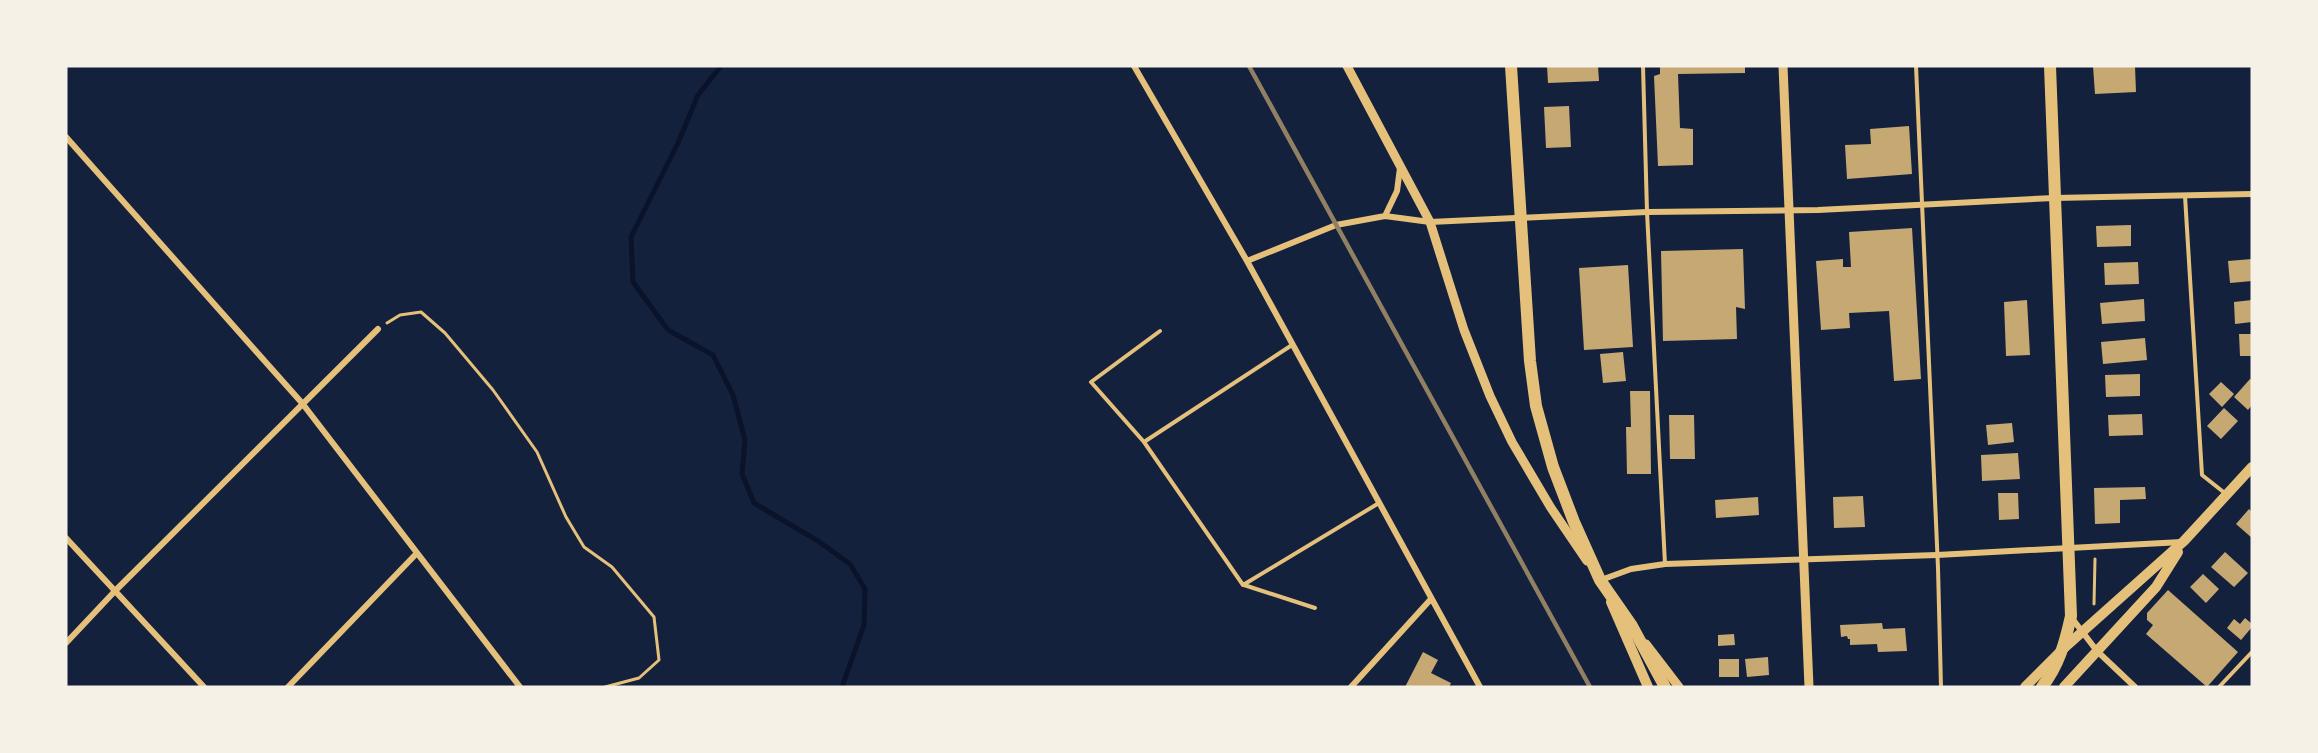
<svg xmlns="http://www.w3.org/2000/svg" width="2318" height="753" font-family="'Titillium Web',sans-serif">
<rect width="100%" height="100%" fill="#14213d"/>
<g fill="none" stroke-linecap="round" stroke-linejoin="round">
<path stroke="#0b132b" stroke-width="5" d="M721 66 698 95 678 143 631 237 633 282 668 330 713 355 733 395 745 440 742 474 754 503 818 541 850 564 865 589 864 625 842 687"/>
</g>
<path fill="#c6a872" d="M1547 66H1598L1599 81 1548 83Z
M1660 66H1745V73L1678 74 1680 128 1693 129V165L1658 166 1654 76 1660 74Z
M2093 66H2135L2136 92 2095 94Z
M1569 106 1571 147 1546 148 1544 107Z
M1909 126 1912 174 1847 179 1845 145 1871 144 1870 129Z
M2131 225V246L2097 247 2096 226Z
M1912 228 1921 379 1894 381 1889 311 1849 313 1850 328 1821 330 1816 261 1843 259V267H1851L1849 232Z
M1743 249 1745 309 1736 307 1737 339 1663 341 1661 251Z
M2252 259V281L2230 283 2228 261Z
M2138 262 2139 284 2105 285 2104 263Z
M1628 265 1633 347 1584 350 1579 268Z
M2144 299 2145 321 2102 324 2100 303Z
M2027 300 2030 355 2006 356 2004 302Z
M2252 300V322L2235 324 2234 302Z
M2239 334H2252V356H2240Z
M2145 338 2147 360 2103 364 2101 342Z
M1623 352 1626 381 1603 383 1600 354Z
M2140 374V396L2106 397 2105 375Z
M2250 379 2252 380V405L2248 410 2234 397Z
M2221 382 2234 394 2222 407 2209 394Z
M1630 391H1650L1651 474H1627L1626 427H1631Z
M2224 408 2238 421 2221 439 2207 426Z
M2142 414 2143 435 2109 436 2108 415Z
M1669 415H1694L1695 459H1670Z
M2012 423 2014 442 1988 445 1986 425Z
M2018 453 2020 479 1982 481 1981 455Z
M2145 487 2146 499 2120 500V523L2095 524 2094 488Z
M1998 493H2018L2019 519 1999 520Z
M1863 496 1865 527 1834 528 1833 497Z
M1758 497 1759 515 1716 518 1715 500Z
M2249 509 2252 512V538L2236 524Z
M2225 552 2248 573 2234 587 2211 567Z
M2203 574 2219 589 2206 603 2190 587Z
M2168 590 2238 652 2207 687 2146 634 2153 625 2147 620V613Z
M2245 618 2252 624V627L2241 640 2227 628 2234 619 2240 624Z
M1882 623 1883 629 1905 628 1907 651 1878 652 1877 644 1850 645V639H1848L1847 636 1841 637 1840 625Z
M1734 634 1735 645 1718 646V635Z
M1423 652 1438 660 1431 673 1451 683 1449 687H1405Z
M1768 657 1769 675 1747 677 1745 659Z
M1719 659H1739V677H1719Z"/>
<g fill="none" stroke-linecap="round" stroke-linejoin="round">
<path stroke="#e5c07b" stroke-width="3" d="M387 323 400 315 421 312 445 333 493 390 537 452 566 517 584 547 612 567 654 617 659 660 639 678 605 687
M2094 604 2095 559"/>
<path stroke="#e5c07b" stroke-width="4" d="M1643 66 1647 212 1665 564
M1916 66 1938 568 1941 687
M2185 196 2202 475 2226 494
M1160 331 1091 382 1144 442 1292 345
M1144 442 1243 585 1379 503
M1244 585 1315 608
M2219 687 2252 652"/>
<path stroke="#e5c07b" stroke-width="6" d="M1134 66 1247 261 1480 687
M66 137 302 403 520 687
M1385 216 1397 191 1400 168
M1247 261 1336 225 1385 216 1430 222 1647 212 1818 210 2054 198 2252 194
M66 538 204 687
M1601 580 1631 569 1665 564 1937 555 2182 542
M2071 617 2097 651 2135 687
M66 643 115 591 378 329
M288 687 417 553
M1351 687 1431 599"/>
<path stroke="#e5c07b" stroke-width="9" d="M1347 66 1430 222 1464 330 1490 396 1512 442 1551 508 1587 561
M1783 66 1809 687
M1646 644 1679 687"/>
<path stroke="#e5c07b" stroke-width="10" d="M1611 602 1648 687
M2025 687 2063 649 2184 541 2252 467
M2064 687 2156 587 2178 552"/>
<path stroke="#e5c07b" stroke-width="12" d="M1511 66 1530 361 1536 406 1553 467 1574 522 1600 580 1632 626 1665 687
M2042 687C2059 665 2065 643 2071 616L2050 66"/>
<path stroke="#918062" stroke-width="4.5" d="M1249 66 1590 687"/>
</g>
<rect width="2318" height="753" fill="none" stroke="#f6f1e7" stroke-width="135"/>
</svg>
